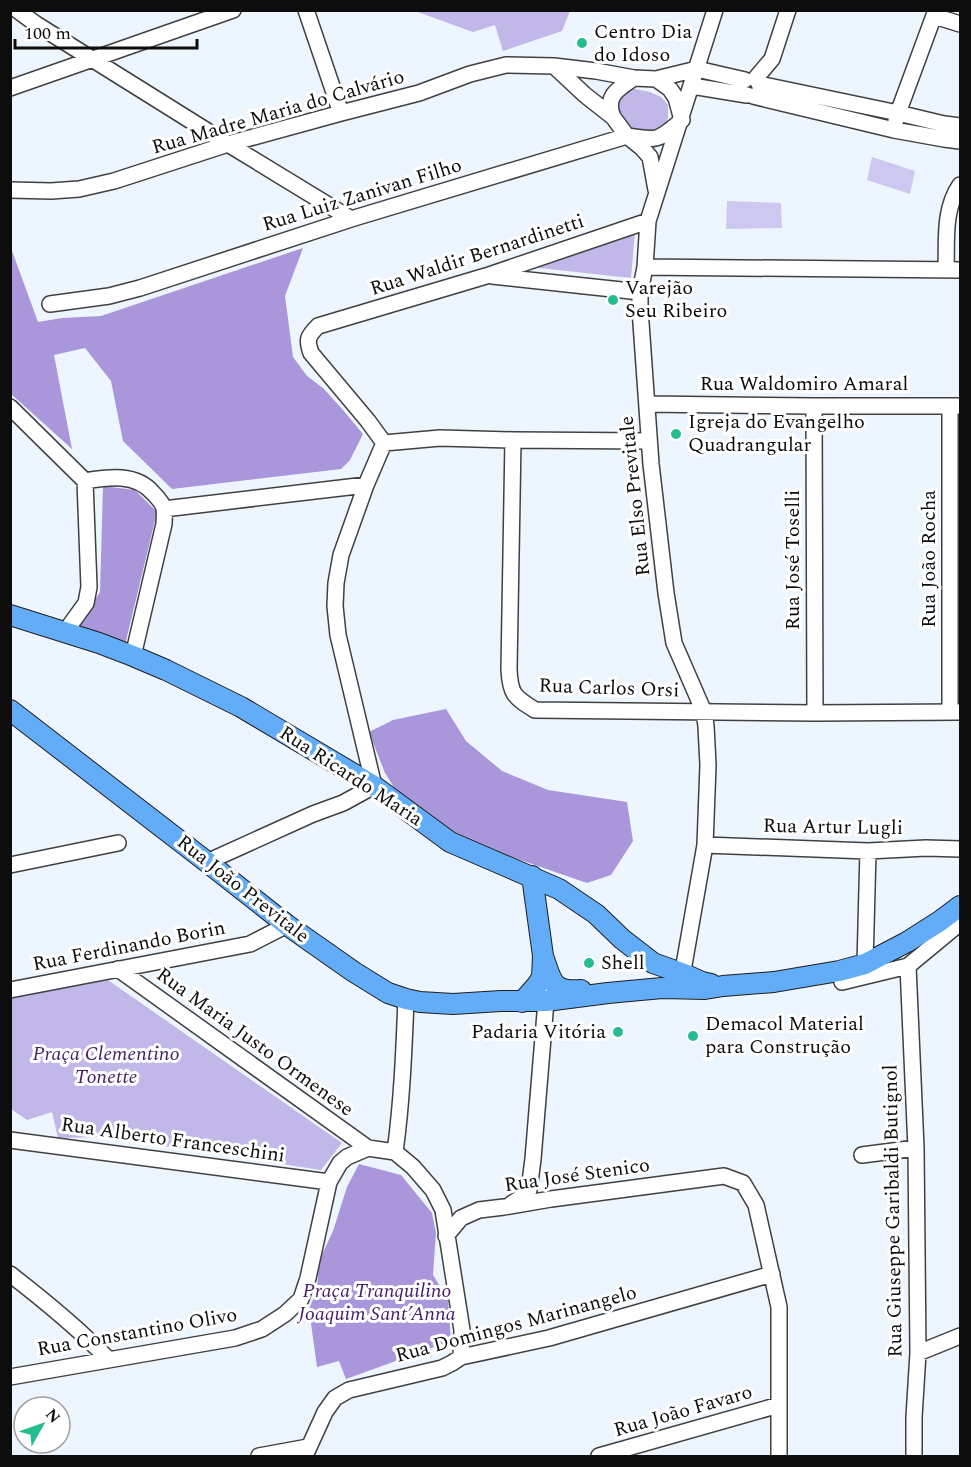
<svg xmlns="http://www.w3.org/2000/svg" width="971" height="1467" font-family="Spectral,serif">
<rect width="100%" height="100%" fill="#edf5ff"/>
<path fill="#c2b7e9" d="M415 11 570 10V11L562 31 503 51 495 25 473 32Z
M626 87 650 92 661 97 668 105V118L665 126 645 136 634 130 616 113V99Z
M635 232 631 278 530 267Z
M105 978 342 1143 321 1170 105 1137 58 1138 52 1112 27 1120 11 1109 10 999Z"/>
<path fill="#aa96da" d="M11 248 38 322 62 318 101 316 303 248 285 296 293 357 307 376 323 388 343 410 363 434 350 460 341 469 172 489 123 441 111 381 85 348 54 355 72 449 11 394Z
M103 486 135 490 157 512 125 645 74 633 100 592Z
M446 709 466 741 502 771 548 790 627 802 633 841 611 875 587 883 488 849 450 830 395 789 385 773 369 732 393 720Z
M359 1164 401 1175 432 1213 436 1233 433 1275 448 1299 451 1341 346 1379 339 1361 317 1367 309 1309 317 1290 319 1261 333 1231 347 1187Z"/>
<path fill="#ccc8f0" d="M872 157 915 171 910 194 867 180Z
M727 201 781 203 782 228 726 229Z"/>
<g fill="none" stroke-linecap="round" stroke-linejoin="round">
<g stroke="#404040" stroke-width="18">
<path id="minor" d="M17 10 36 24 228 144 351 219
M306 10 341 113
M934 16 960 24
M554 66 585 95 613 117 627 136 642 148 650 157 656 190
M656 79 697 69 745 80
M755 79 772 59 788 10
M759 84 898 113 944 124 960 126
M692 86 747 95
M10 88 233 10
M753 96 894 130 944 139 960 141
M613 117C604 96 619 88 634 78
M896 120 898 113 936 10
M10 190 51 191 79 189 114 181 228 144 341 113 419 93 470 74 506 65 554 66 596 71 634 78 656 79 670 89 676 98 682 120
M645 267 960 270
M946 270C947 241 943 210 960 185
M492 276 640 292
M50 304 109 296 140 288 351 219 627 136C657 141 658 141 681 121
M647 404 814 406H960
M814 406 815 713
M950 406V712
M10 407 85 481 89 587 86 603 65 632
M513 440 509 669C510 694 514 697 535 710L815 713 960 712
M384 443 440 438 513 440 649 441
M85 481C109 477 136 473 153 493 157 497 163 504 164 509 165 513 164 520 164 524L133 656
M164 509 366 485
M705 845 868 851 926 848 960 849
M207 862 313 814 343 803 374 786 338 635 335 606 336 583 341 555 366 485 384 443 368 421 311 353C306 339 308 336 318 326L486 276 648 221
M10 865 118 843
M865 964 868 851
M908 966 916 1148 918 1353 914 1417V1456
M118 969 368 1148
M681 982 705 845 708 765 706 726 704 712 674 643 666 593 651 464 640 309V292L645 267 648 221 715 10
M842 982 908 966 960 923
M10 990 250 944 287 925
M10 1140 329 1182
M395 1152C402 1101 404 1050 406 999
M862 1155 916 1148
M511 1204 525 1195 529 1190 533 1159 546 1001 551 993
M446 1236 461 1218 479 1210 504 1207 551 1199 724 1176 743 1183 756 1205 779 1307V1456
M10 1274C45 1301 78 1328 108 1359
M918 1353 960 1336
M10 1377 235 1338 262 1329 285 1314 301 1299 308 1278 329 1182 340 1163 347 1157 368 1148 395 1152 413 1167 433 1190 443 1210 462 1330 461 1357
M259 1456 308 1447
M305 1456 325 1412 335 1398 349 1390 442 1368 452 1363 461 1357 549 1338 772 1274
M599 1456 779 1405"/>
</g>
<g stroke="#1e1e1e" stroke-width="22">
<path id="major" d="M10 615 99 643 133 656 166 670 241 707 374 786 450 842 559 889 596 914 622 939 653 963 684 974 702 982 711 984
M10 710 207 862 287 925 354 972 388 993 406 999 420 1002 453 1004 501 1001H546L608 993 662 988 705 989 723 986 774 982 839 971 865 964 907 942 940 921 960 906
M543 956C552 981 551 992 581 990
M522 1002 537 985 542 977 543 956 532 876"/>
</g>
<use href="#minor" stroke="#fff" stroke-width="15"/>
<use href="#major" stroke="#63adf8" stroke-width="20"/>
</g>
<g fill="#25bc8f" stroke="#fff" stroke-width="2">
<circle cx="582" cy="43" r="6"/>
<circle cx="613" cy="300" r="6"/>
<circle cx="676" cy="434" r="6"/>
<circle cx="589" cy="963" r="6"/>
<circle cx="618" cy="1032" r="6"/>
<circle cx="693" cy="1036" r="6"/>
</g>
<g text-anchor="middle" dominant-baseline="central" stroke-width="6" stroke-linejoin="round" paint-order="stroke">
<g font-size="20" fill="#0d0d0d" stroke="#fff" text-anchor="start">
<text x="594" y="32">Centro Dia<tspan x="594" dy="23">do Idoso</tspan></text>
<text x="625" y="288">Varejão<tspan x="625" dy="23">Seu Ribeiro</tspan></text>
<text x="688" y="422">Igreja do Evangelho<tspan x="688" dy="23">Quadrangular</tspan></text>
<text x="601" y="963">Shell</text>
<text x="705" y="1024">Demacol Material<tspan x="705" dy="23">para Construção</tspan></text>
<text x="606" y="1032" text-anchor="end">Padaria Vitória</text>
</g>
<g font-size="20" fill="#0d0d0d" stroke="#fff">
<text transform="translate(278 112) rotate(-16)">Rua Madre Maria do Calvário</text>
<text transform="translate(362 195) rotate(-17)">Rua Luiz Zanivan Filho</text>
<text transform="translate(477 255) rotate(-18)">Rua Waldir Bernardinetti</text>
<text x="804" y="384">Rua Waldomiro Amaral</text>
<text transform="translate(635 496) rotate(-96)">Rua Elso Previtale</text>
<text transform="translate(929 559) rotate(-90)">Rua João Rocha</text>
<text transform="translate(793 560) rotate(-90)">Rua José Toselli</text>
<text transform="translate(609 688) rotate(2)">Rua Carlos Orsi</text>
<text transform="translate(351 776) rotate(33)">Rua Ricardo Maria</text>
<text transform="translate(833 827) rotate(1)">Rua Artur Lugli</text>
<text transform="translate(243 889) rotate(38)">Rua João Previtale</text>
<text transform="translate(129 946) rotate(-11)">Rua Ferdinando Borin</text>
<text transform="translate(255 1042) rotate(36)">Rua Maria Justo Ormenese</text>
<text transform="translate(173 1140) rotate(8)">Rua Alberto Franceschini</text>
<text transform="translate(577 1175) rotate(-8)">Rua José Stenico</text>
<text transform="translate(893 1211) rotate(-91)">Rua Giuseppe Garibaldi Butignol</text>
<text transform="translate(516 1324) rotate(-15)">Rua Domingos Marinangelo</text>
<text transform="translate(137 1332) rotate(-10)">Rua Constantino Olivo</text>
<text transform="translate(683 1411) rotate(-16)">Rua João Favaro</text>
</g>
<g font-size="20" font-style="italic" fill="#431d64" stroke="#fff">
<text x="106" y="1054">Praça Clementino<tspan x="106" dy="23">Tonette</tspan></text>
<text x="377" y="1291">Praça Tranquilino<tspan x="377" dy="23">Joaquim Sant’Anna</tspan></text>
</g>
</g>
<rect width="971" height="1467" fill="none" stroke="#0d0d0d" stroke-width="24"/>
<g transform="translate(42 1425) rotate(50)"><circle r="28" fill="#ffffff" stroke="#9e9e9e" stroke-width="1.5"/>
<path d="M0-4.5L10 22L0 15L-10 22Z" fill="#25bc8f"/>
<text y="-9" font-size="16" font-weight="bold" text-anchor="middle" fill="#0d0d0d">N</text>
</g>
<path d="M15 39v9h182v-9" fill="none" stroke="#0d0d0d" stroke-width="3"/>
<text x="24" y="39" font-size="18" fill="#0d0d0d" stroke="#ffffff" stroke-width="4.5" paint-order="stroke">100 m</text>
</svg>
